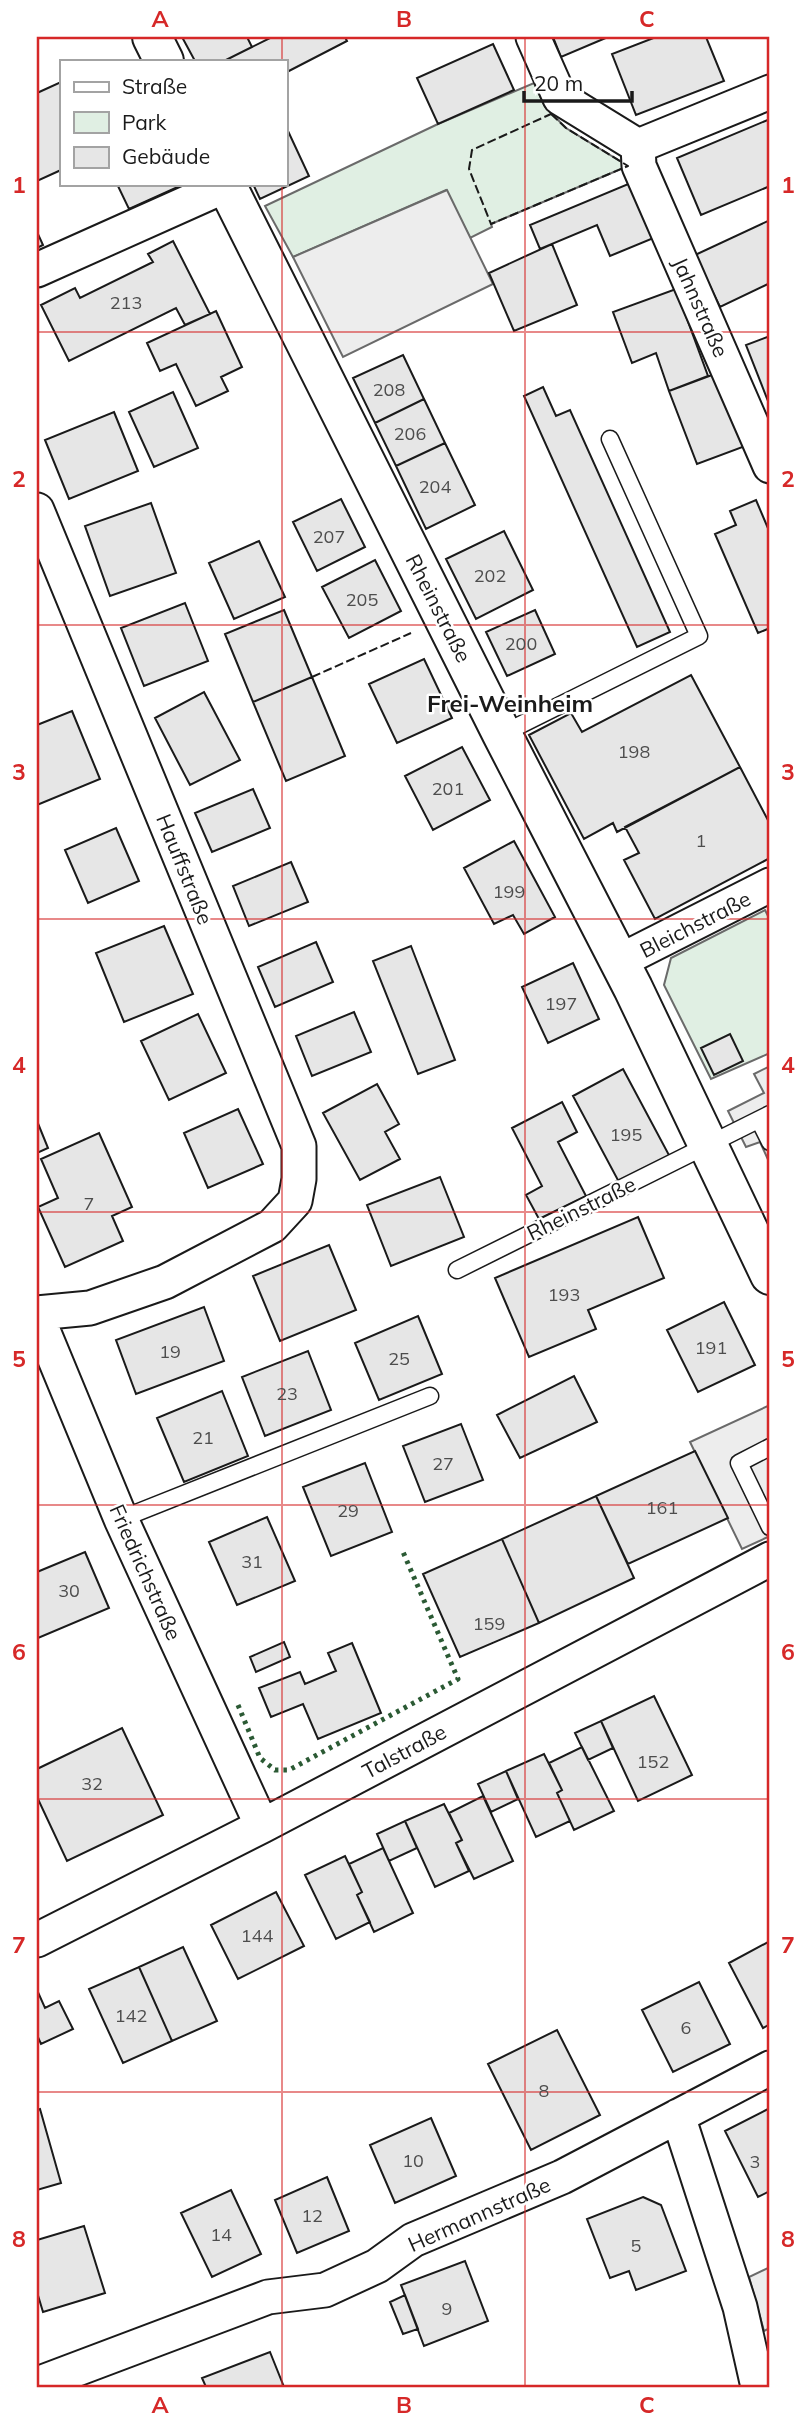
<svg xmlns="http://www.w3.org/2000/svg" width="807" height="2424" font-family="Mulish,sans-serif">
<rect width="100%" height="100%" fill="#fff"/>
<path fill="#e0efe3" stroke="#6a6a6a" stroke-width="2" d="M534 83 545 107 566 128 628 166 491 224 492 227 470 238 446 190 293 257 265 206 438 124Z
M765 910 770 920V1053L711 1079 664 985 671 958Z"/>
<path fill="#ededed" stroke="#6a6a6a" stroke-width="2" d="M447 190 493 284 343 357 293 257Z
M770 1066V1164L760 1142 746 1147 728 1111 764 1093 754 1074Z
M770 1405V1536L742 1549 690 1442Z
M770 2267V2328L764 2331 749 2277Z"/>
<path fill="#e6e6e6" stroke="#1a1a1a" stroke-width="2" d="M182 37H247L252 47 224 61H195Z
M272 37H345L347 41 285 73V61H224Z
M553 37H608L561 57Z
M656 37H706L724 81 636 115 612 54Z
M493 44 514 90 438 124 417 78Z
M61 82V170L37 181V93Z
M770 119V186L701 215 677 158Z
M288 131 309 176 260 199 253 184H285V132Z
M633 182 656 237 610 256 597 225 540 249 530 225Z
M117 184H179L180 186 129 209Z
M770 220V283L720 307 695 255Z
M37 232 43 245 37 248Z
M173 241 210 314 185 325 176 308 69 361 41 305 75 288 80 298 153 262 148 254Z
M552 244 577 305 514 331 489 273Z
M676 289 708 376 669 391 656 353 632 363 613 312Z
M216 311 242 367 221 377 228 391 196 406 176 364 160 371 147 343Z
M770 336V400L768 401 746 345Z
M403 355 424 399 375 423 353 378Z
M720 372 748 445 697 464 669 391Z
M543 387 556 416 570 410 670 632 637 647 524 396Z
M173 392 198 448 154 467 129 412Z
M424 399 445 443 396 466 375 423Z
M114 412 138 471 69 499 45 440Z
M445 443 475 505 426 529 396 466Z
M341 499 365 547 317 571 293 522Z
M756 500 770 533V628L758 633 715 534 736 525 730 511Z
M151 503 176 573 110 596 85 526Z
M504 531 533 590 476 619 446 559Z
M259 541 285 597 234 619 209 563Z
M375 560 401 611 349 638 322 587Z
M185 603 208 661 144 686 121 628Z
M284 610 312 677 253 702 225 634Z
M535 610 555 654 507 676 486 632Z
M424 659 452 718 397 743 369 684Z
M691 675 740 767 617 832 613 823 584 839 529 735 571 713 582 732Z
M312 677 345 756 286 781 253 702Z
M204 692 240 760 190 785 155 718Z
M72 711 100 779 37 805V725Z
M462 747 490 800 433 830 405 776Z
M740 767 770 824V858L655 919 624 860 639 853 625 827Z
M253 789 270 828 212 852 195 813Z
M116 828 139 881 88 903 65 850Z
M514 841 555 917 524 934 513 915 494 924 464 868Z
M291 862 308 902 249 926 233 886Z
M164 926 193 994 124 1022 96 953Z
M316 942 333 982 275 1007 258 967Z
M411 946 455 1060 418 1074 373 961Z
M573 963 599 1019 548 1043 522 987Z
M354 1012 371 1052 312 1076 296 1036Z
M198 1014 226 1073 169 1100 141 1041Z
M730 1034 743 1061 714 1075 701 1048Z
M623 1069 670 1157 620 1184 573 1096Z
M377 1084 399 1124 385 1132 400 1159 360 1180 323 1113Z
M562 1102 577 1132 558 1142 586 1196 539 1219 526 1195 542 1186 512 1128Z
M238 1109 263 1164 208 1188 184 1133Z
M37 1121 48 1148 37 1153Z
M99 1133 132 1207 112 1216 123 1241 65 1267 38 1207 58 1198 41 1159Z
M440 1177 464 1237 391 1266 367 1205Z
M638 1217 664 1278 588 1310 596 1329 529 1357 495 1278Z
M329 1245 356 1310 280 1341 253 1276Z
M724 1302 755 1365 698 1392 667 1330Z
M204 1307 224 1361 136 1394 116 1340Z
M418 1316 442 1374 379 1400 355 1343Z
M308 1351 331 1410 265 1436 242 1377Z
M574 1376 597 1422 520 1458 497 1415Z
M222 1391 248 1456 184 1482 157 1418Z
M461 1424 483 1480 425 1502 403 1446Z
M695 1451 728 1518 628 1564 596 1496Z
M365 1463 392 1532 331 1556 303 1487Z
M596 1496 634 1578 539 1623 502 1539Z
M267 1517 295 1581 237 1605 209 1542Z
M502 1539 539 1623 460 1657 423 1574Z
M85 1552 109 1608 38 1638 37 1572Z
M284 1642 290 1657 256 1672 250 1657Z
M352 1643 381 1713 318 1739 303 1704 271 1717 259 1688 300 1672 305 1684 336 1671 328 1653Z
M654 1696 692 1775 638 1801 601 1721Z
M601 1721 613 1748 588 1760 575 1733Z
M122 1728 163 1815 67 1861 37 1797V1769Z
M582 1747 614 1811 574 1830 557 1793 562 1790 549 1763Z
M544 1754 562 1790 557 1793 570 1821 536 1837 506 1771Z
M506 1771 518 1799 491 1812 478 1784Z
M483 1796 513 1861 474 1879 456 1843 462 1840 449 1813Z
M444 1804 462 1840 456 1843 469 1871 435 1887 405 1821Z
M405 1821 417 1848 389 1861 377 1834Z
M383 1848 413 1913 374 1932 357 1895 362 1892 349 1864Z
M345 1856 362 1892 357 1895 370 1922 336 1939 305 1875Z
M276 1892 304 1946 238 1979 211 1925Z
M770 1941V2024L763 2028 729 1963Z
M183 1947 217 2021 172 2041 139 1967Z
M139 1967 172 2041 123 2063 89 1989Z
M699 1982 730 2044 673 2072 642 2010Z
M37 1990 45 2008 59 2001 73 2029 41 2044 37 2035Z
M557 2030 600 2115 531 2150 488 2064Z
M770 2108V2191L758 2197 725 2131Z
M40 2109 61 2183 37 2190V2110Z
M431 2118 456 2176 395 2203 370 2145Z
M327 2177 349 2231 297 2253 275 2200Z
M231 2190 261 2254 212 2277 181 2213Z
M643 2197 661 2205 686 2271 636 2290 629 2271 610 2278 587 2219Z
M84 2226 105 2293 43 2312 37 2292V2240Z
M465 2261 488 2321 424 2346 401 2285Z
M405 2295 418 2329 403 2334 390 2302Z
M270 2352 284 2387H206L202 2378Z"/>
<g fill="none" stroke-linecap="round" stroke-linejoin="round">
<g stroke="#1a1a1a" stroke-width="19">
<path id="service" d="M502 734 699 636 610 439
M759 1120 770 1142
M457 1270 770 1114
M770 1447 739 1463 770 1527
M121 1519 430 1396"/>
</g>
<g stroke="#1a1a1a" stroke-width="37">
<path id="minor" d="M533 37 560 98 638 146
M638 146 639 166 770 466
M638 146 770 92
M37 270 227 185
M37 510 299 1146V1179L295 1201 272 1226 165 1282 90 1308 37 1313
M618 962 770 885
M37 1316 121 1519 262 1826
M37 1940 262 1826 770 1559
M678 2116 740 2307 758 2387
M40 2383 268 2297 325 2290 377 2266 413 2240 562 2177 770 2068"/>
</g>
<g stroke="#1a1a1a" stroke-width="42">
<path id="tertiary" d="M152 37 164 61
M226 184 502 734 633 988 770 1275"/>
</g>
<use href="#service" stroke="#fff" stroke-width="16"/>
<use href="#minor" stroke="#fff" stroke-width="33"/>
<use href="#tertiary" stroke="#fff" stroke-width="38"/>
<path stroke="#2b5a34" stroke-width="5" stroke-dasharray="3.5 5" stroke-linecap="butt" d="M238 1705 260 1758 275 1770H289L458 1679 403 1552"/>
<path stroke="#1a1a1a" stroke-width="2" stroke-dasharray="9 3.5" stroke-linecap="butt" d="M551 114 566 128 628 166 491 224 469 169 472 150Z
M312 677 411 633"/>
</g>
<path fill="none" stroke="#d62828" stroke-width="2" stroke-opacity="0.55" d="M282 37V61M525 37V2387M282 184V2387M37 332H770M37 625H770M37 919H770M37 1212H770M37 1505H770M37 1799H770M37 2092H770"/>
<g text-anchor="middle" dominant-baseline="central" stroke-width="5" stroke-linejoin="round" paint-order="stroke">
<g font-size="18" fill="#4d4d4d">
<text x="126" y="302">213</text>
<text x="389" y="389">208</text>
<text x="410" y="433">206</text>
<text x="435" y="486">204</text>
<text x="329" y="536">207</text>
<text x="490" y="575">202</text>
<text x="362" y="599">205</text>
<text x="521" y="643">200</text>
<text x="634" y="751">198</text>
<text x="448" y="788">201</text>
<text x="701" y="840">1</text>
<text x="509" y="891">199</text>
<text x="561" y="1003">197</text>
<text x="626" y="1134">195</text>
<text x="89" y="1203">7</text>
<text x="564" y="1294">193</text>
<text x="711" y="1347">191</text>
<text x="170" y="1351">19</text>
<text x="399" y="1358">25</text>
<text x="287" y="1393">23</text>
<text x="203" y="1437">21</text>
<text x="443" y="1463">27</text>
<text x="662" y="1507">161</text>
<text x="348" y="1510">29</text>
<text x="252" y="1561">31</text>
<text x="69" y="1590">30</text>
<text x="489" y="1623">159</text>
<text x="653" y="1761">152</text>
<text x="92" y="1783">32</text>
<text x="257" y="1935">144</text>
<text x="131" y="2015">142</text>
<text x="686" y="2027">6</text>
<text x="544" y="2090">8</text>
<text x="413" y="2160">10</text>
<text x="755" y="2161">3</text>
<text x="312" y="2215">12</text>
<text x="221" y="2234">14</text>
<text x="636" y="2245">5</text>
<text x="447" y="2308">9</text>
</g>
<g font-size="21" fill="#1a1a1a" stroke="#fff">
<text transform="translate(701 307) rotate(66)">Jahnstraße</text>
<text transform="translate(439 608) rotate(63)">Rheinstraße</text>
<text transform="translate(185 869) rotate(68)">Hauffstraße</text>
<text transform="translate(695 924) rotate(-27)">Bleichstraße</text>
<text transform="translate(581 1208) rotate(-26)">Rheinstraße</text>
<text transform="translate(146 1572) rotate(66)">Friedrichstraße</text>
<text transform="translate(404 1751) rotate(-28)">Talstraße</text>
<text transform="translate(479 2214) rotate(-24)">Hermannstraße</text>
</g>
<g font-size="24" font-weight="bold" fill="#1a1a1a" stroke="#fff">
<text x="510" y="703">Frei-Weinheim</text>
</g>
</g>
<rect width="807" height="2424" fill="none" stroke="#ffffff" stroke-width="77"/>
<rect x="60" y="60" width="228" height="126" fill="#ffffff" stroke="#a3a3a3" stroke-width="2"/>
<rect x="74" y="82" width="35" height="10" fill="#ffffff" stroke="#a3a3a3" stroke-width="2"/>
<text x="122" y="94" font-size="21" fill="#1a1a1a">Straße</text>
<rect x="74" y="112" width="35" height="21" fill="#e0efe3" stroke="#a3a3a3" stroke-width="2"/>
<text x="122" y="130" font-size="21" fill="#1a1a1a">Park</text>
<rect x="74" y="147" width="35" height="21" fill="#e6e6e6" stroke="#a3a3a3" stroke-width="2"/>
<text x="122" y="164" font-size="21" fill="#1a1a1a">Gebäude</text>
<path d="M524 91v10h108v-10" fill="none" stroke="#1a1a1a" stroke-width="3.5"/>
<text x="534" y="91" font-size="21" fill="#1a1a1a" stroke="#ffffff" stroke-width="5" paint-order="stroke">20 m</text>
<rect x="38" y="38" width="730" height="2348" fill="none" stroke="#d62828" stroke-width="2.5"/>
<g font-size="23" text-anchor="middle" font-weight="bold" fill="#d62828">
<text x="160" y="27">A</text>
<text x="404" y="27">B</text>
<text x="647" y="27">C</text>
<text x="19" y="193">1</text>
<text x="788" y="193">1</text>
<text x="19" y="487">2</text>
<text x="788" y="487">2</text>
<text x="19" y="780">3</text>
<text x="788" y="780">3</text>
<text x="19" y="1073">4</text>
<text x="788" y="1073">4</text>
<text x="19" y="1367">5</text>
<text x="788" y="1367">5</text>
<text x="19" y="1660">6</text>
<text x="788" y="1660">6</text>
<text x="19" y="1953">7</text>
<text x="788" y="1953">7</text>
<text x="19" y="2247">8</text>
<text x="788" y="2247">8</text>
<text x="160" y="2413">A</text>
<text x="404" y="2413">B</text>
<text x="647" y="2413">C</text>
</g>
</svg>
